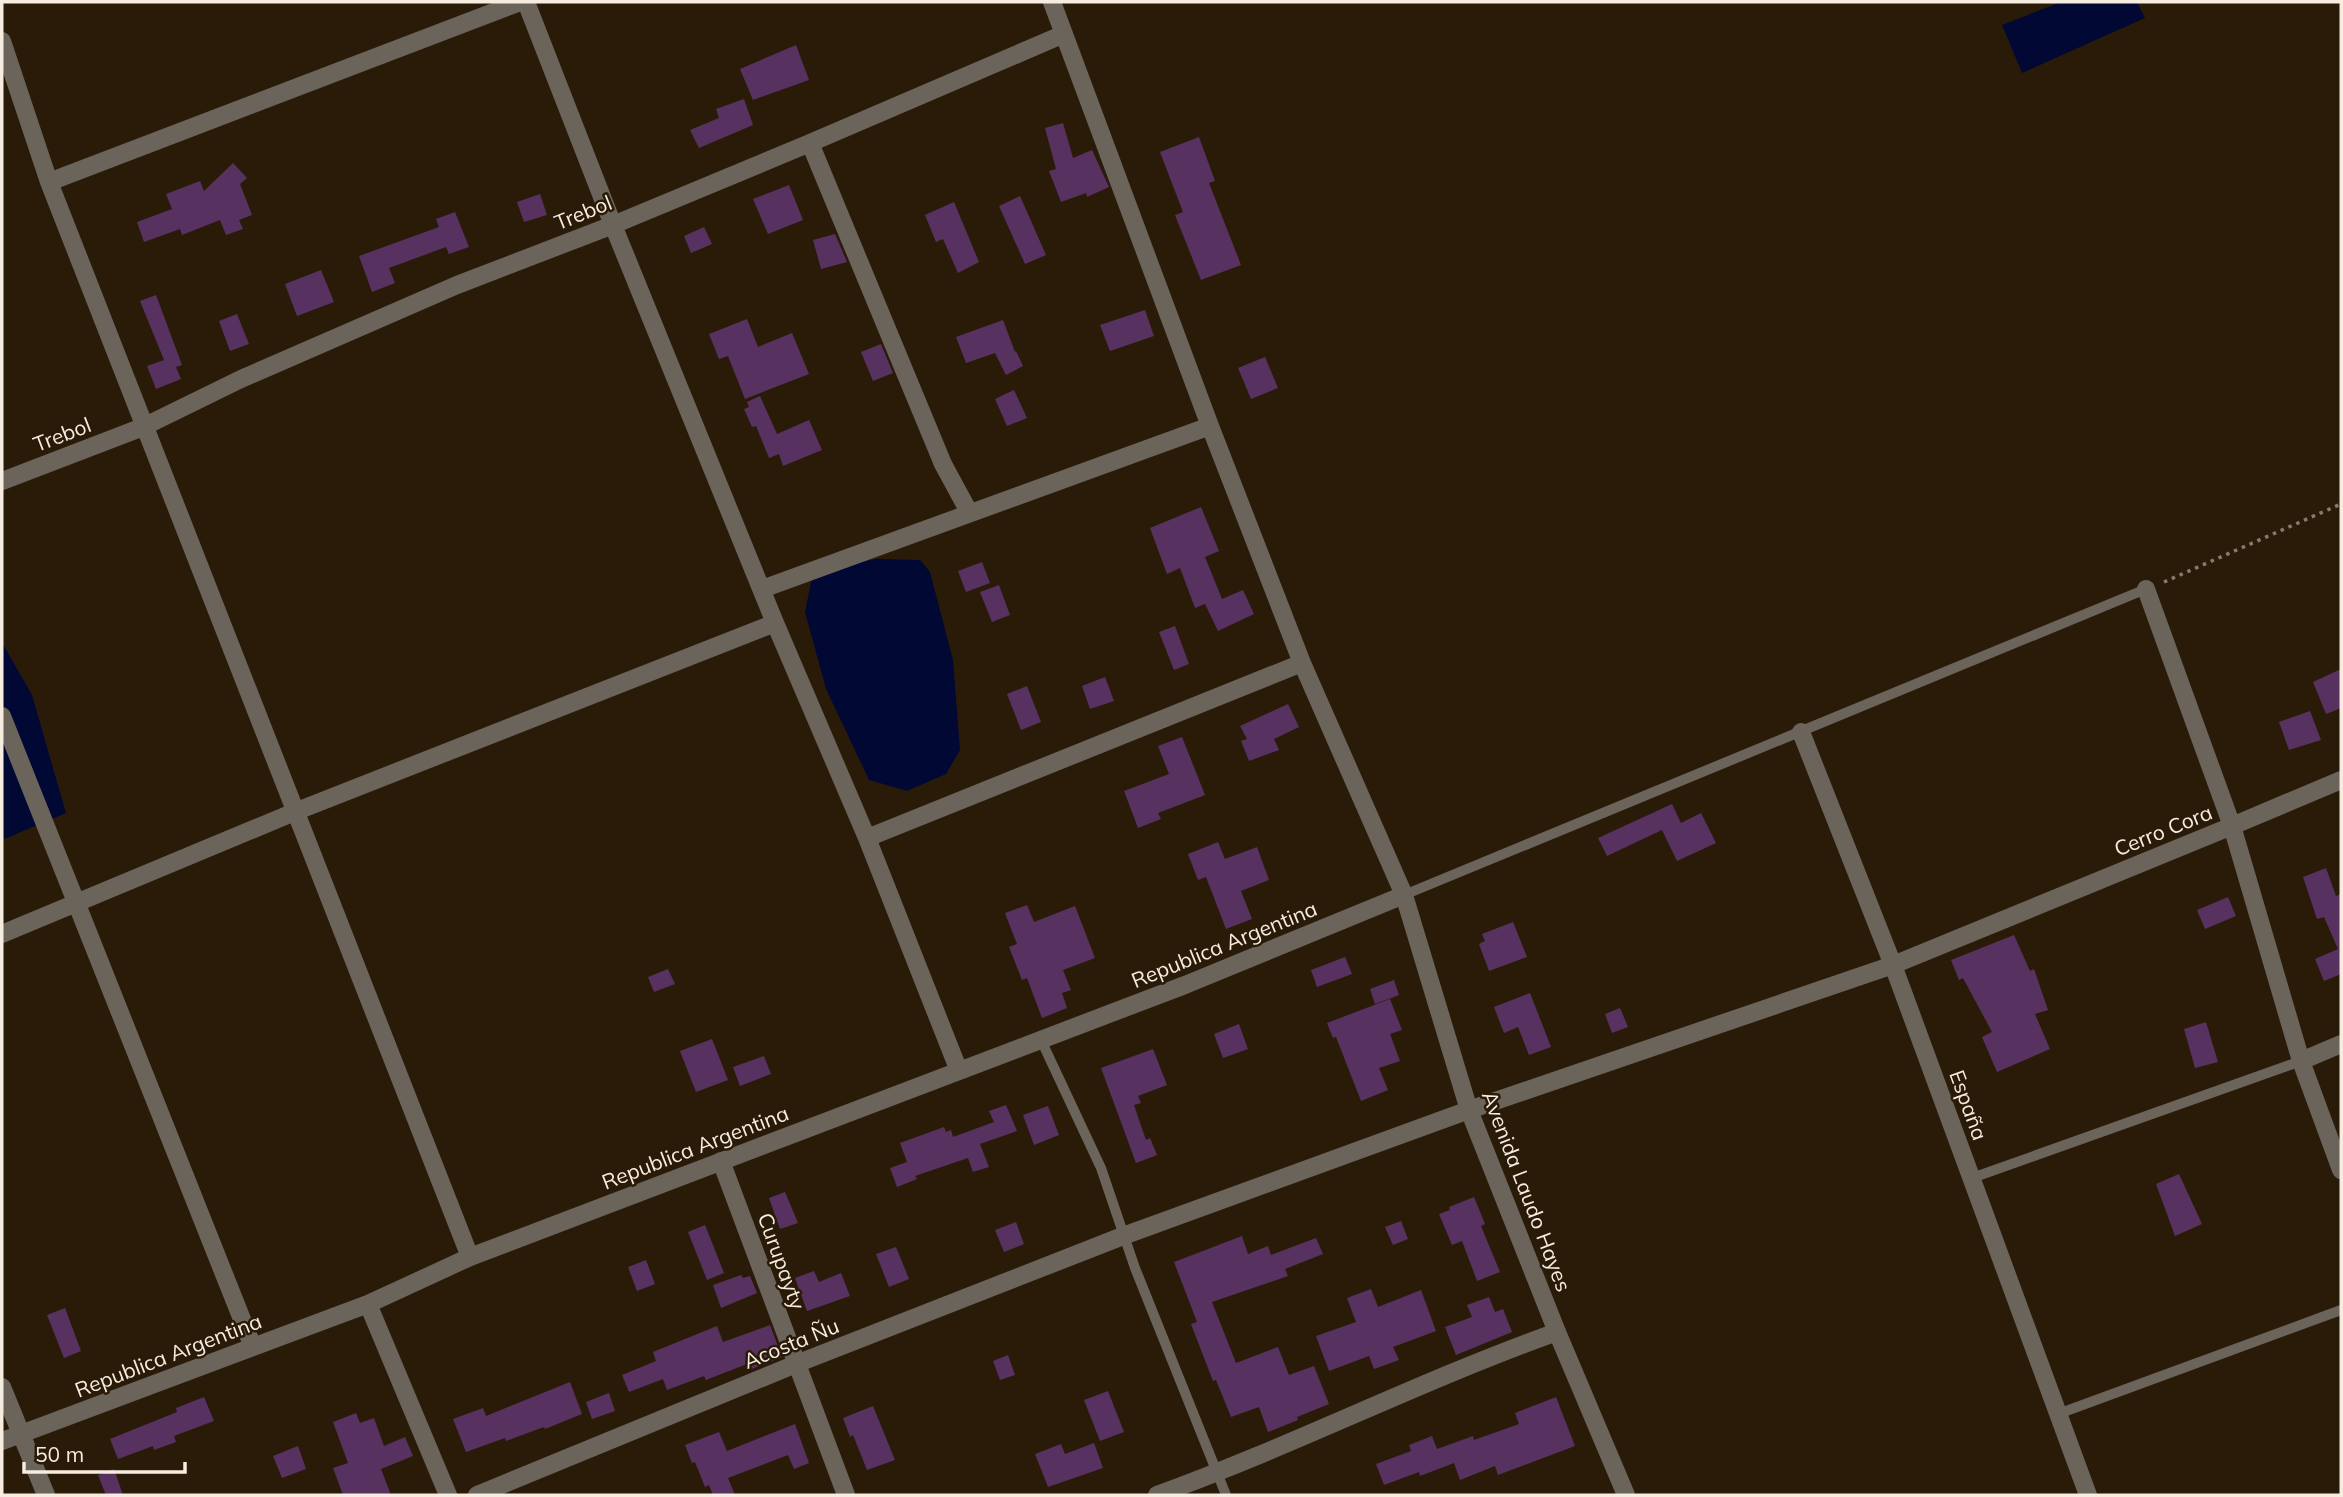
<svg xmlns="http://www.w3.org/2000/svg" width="2343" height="1497" font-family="Mulish,sans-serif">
<rect width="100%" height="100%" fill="#2a1b09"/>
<path fill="#000833" d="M2061 2H2137L2145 18 2022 73 2002 25Z
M876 559 920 560 930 572 953 660 960 750 946 774 907 791 869 780 826 689 805 612 813 572Z
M4 646 32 695 66 813 2 840V647Z"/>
<path fill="#573260" d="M796 45 809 80 753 100 740 69Z
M744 99 753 125 699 148 690 130 719 118 716 109Z
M1063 123 1073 158 1092 150 1109 187 1087 197 1086 193 1061 202 1049 171 1056 169 1045 128Z
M1199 137 1215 181 1209 183 1241 265 1201 280 1175 215 1183 212 1160 152Z
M233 163 247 178 240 184 252 215 239 220 243 229 226 235 220 220 182 235 180 229 144 242 137 222 172 209 166 194 200 181 204 191Z
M789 185 803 220 768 234 753 199Z
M540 194 547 215 524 222 517 202Z
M1020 196 1046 255 1025 264 999 206Z
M954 202 979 262 958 273 943 239 936 242 925 215Z
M455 212 469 247 449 254 446 247 389 268 395 283 372 292 359 256 439 227 436 219Z
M704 227 712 244 691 253 684 236Z
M835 234 847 262 821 269 813 240Z
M321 270 334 302 297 316 285 284Z
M156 295 182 365 176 367 181 379 156 389 147 366 164 360 140 301Z
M1145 310 1154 336 1110 351 1100 325Z
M237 314 249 344 230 351 219 321Z
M747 319 758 347 792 333 809 374 745 399 728 356 719 359 709 334Z
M1003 320 1015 352 1016 351 1023 366 1006 375 995 353 966 363 956 337Z
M881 344 893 373 873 381 861 352Z
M1265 357 1278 388 1251 399 1238 368Z
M1014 390 1027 418 1007 426 995 399Z
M760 396 777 434 809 420 822 450 783 466 779 454 769 458 756 426 752 427 744 409 749 407 747 402Z
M1201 507 1219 551 1205 557 1222 599 1243 590 1254 614 1218 631 1205 604 1195 608 1180 568 1167 574 1150 528Z
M982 562 990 583 966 592 958 571Z
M999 585 1010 615 992 622 980 592Z
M1175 626 1189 664 1174 670 1159 632Z
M2341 669V708L2326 714 2313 682Z
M1105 677 1114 701 1090 709 1082 686Z
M1027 686 1041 722 1021 730 1007 694Z
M1288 704 1299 727 1274 739 1279 750 1249 761 1241 741 1247 739 1240 726Z
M2310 711 2321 740 2289 750 2279 722Z
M1182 737 1205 795 1158 813 1161 819 1138 828 1124 791 1169 774 1158 746Z
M1672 804 1681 823 1701 813 1716 843 1677 861 1662 830 1607 856 1598 838Z
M1218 842 1225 859 1257 847 1269 880 1241 891 1252 919 1226 929 1206 877 1198 880 1188 854Z
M2326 868 2336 896 2341 894V974L2324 981 2315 959 2338 949 2324 917 2317 919 2303 877Z
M2228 897 2236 916 2205 929 2197 910Z
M1027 905 1034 922 1075 906 1095 958 1063 970 1071 990 1062 993 1067 1008 1042 1018 1027 978 1022 980 1009 947 1017 944 1005 913Z
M1513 922 1527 957 1489 971 1479 944 1485 941 1482 934Z
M2014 935 2030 971 2034 969 2048 1010 2035 1014 2050 1049 1997 1072 1982 1037 1992 1032 1963 978 1959 980 1951 960Z
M1345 957 1352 974 1317 987 1311 970Z
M668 969 675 984 654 992 648 977Z
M1394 980 1399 995 1375 1004 1370 989Z
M1530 993 1551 1047 1529 1055 1518 1027 1504 1033 1494 1007Z
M1390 999 1402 1030 1390 1034 1400 1061 1379 1068 1388 1090 1361 1101 1336 1037 1333 1038 1327 1023Z
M1620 1008 1628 1027 1612 1033 1605 1014Z
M2206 1022 2218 1062 2195 1068 2184 1029Z
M1239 1024 1248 1049 1223 1058 1214 1034Z
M712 1039 728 1080 696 1092 680 1051Z
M1153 1049 1167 1085 1138 1096 1141 1103 1134 1105 1146 1140 1150 1138 1157 1155 1136 1163 1101 1068Z
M764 1056 771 1074 740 1086 733 1067Z
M1006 1105 1017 1131 980 1144 989 1167 973 1172 968 1158 915 1176 917 1179 897 1187 890 1168 907 1162 900 1143 944 1127 946 1132 951 1130 953 1137 994 1122 989 1111Z
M1048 1106 1059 1135 1034 1145 1023 1115Z
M2179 1174 2202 1224 2175 1236 2156 1184Z
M785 1192 798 1223 780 1229 769 1198Z
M1474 1197 1485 1224 1481 1226 1500 1272 1477 1281 1462 1241 1452 1245 1439 1214 1450 1210 1449 1207Z
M1401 1221 1408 1239 1393 1245 1385 1227Z
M1016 1222 1024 1244 1004 1252 995 1230Z
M705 1225 724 1273 707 1280 688 1232Z
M1242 1236 1248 1254 1268 1246 1271 1255 1316 1238 1323 1254 1285 1269 1288 1276 1212 1302 1236 1363 1278 1347 1289 1375 1314 1366 1329 1404 1297 1417 1298 1420 1268 1432 1259 1407 1231 1417 1216 1380 1213 1381 1191 1324 1197 1322 1174 1262Z
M896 1247 909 1279 889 1287 876 1254Z
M646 1260 655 1284 637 1291 628 1267Z
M814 1271 819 1282 841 1273 850 1296 807 1311 795 1278Z
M741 1275 743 1278 750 1276 757 1293 721 1308 713 1285Z
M1371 1289 1378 1307 1421 1290 1436 1331 1393 1347 1399 1360 1374 1369 1369 1356 1329 1371 1316 1336 1356 1322 1347 1298Z
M1489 1297 1495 1312 1503 1309 1512 1332 1456 1355 1445 1327 1472 1317 1467 1305Z
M65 1308 81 1351 64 1358 47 1315Z
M770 1325 782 1357 749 1370 747 1364 706 1380 704 1376 667 1390 663 1379 629 1392 622 1375 656 1361 653 1352 717 1326 723 1342Z
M1008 1355 1015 1375 1000 1380 993 1361Z
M570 1382 582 1414 545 1429 544 1427 506 1441 505 1438 466 1452 453 1419 483 1408 486 1416Z
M1108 1391 1124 1432 1100 1441 1084 1400Z
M609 1393 615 1411 592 1419 586 1402Z
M204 1397 214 1421 174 1436 176 1442 154 1450 153 1446 118 1459 110 1439 177 1412 176 1408Z
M1556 1397 1575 1446 1498 1475 1495 1466 1460 1480 1454 1463 1420 1476 1419 1472 1384 1485 1376 1464 1411 1451 1409 1445 1432 1436 1437 1449 1473 1436 1474 1440 1519 1424 1515 1413Z
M873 1406 895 1460 867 1470 853 1435 850 1437 843 1418Z
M356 1413 360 1423 374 1418 384 1446 405 1437 413 1456 381 1469 391 1495H343L333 1468 348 1463 333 1422Z
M795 1424 809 1463 794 1469 788 1455 728 1478 735 1495H713L709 1485 705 1487 695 1462 692 1463 685 1445 719 1432 727 1451Z
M1094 1443 1103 1468 1048 1487 1035 1454 1061 1444 1065 1454Z
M298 1446 306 1469 282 1478 273 1456Z
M114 1469 123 1495H106L98 1475Z"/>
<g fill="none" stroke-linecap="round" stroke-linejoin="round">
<path stroke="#887b6c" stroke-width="3.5" stroke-dasharray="3.5 5" stroke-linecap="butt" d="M2164 582 2341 504"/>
<path stroke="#6b645b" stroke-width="10" d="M1404 895 2146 589
M1041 1040 1101 1168 1135 1268 1226 1495
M1972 1178 2301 1061
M2058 1414 2341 1310"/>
<path stroke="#6b645b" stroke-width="18" d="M526 2 613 225 775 623 867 838 959 1071
M2 41 49 182 470 1257
M810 143 1064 34
M49 182 520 2
M2 481 143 427 241 379 457 285 613 225 810 143 943 464 969 512
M762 589 1210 426
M2146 589 2232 826 2341 780
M2 716 253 1347
M1801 732 1893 965 2088 1495
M867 838 1302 663
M2 934 297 811 775 623
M2301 1061 2341 1044
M721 1161 846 1495
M368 1304 448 1495
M2 1387 46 1495
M2 1441 368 1304 470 1257 1185 985 1404 895 1302 663 1210 426 1052 2
M477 1495 796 1364 1123 1236 1469 1110 1893 965 2232 826 2301 1061 2341 1170
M1157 1495C1293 1446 1422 1380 1557 1332"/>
<path stroke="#6b645b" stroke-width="18" d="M1404 895 1469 1110 1557 1332 1626 1495"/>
</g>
<g text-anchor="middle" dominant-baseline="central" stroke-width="5" stroke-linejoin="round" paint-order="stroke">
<g font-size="21" fill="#f6ece0" stroke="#2a1b09">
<text transform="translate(583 212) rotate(-22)">Trebol</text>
<text transform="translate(62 434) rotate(-21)">Trebol</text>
<text transform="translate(2163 830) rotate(-22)">Cerro Cora</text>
<text transform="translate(1224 944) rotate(-22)">Republica Argentina</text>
<text transform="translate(1969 1105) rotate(70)">España</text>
<text transform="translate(695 1147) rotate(-21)">Republica Argentina</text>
<text transform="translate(1527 1191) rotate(69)">Avenida Laudo Hayes</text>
<text transform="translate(782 1261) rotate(70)">Curupayty</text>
<text transform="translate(791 1343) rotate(-22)">Acosta Ñu</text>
<text transform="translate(168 1355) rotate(-21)">Republica Argentina</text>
</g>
</g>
<rect width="2343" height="1497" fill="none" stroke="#f6ece0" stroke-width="7"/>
<path d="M24 1462v10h161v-10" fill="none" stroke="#f6ece0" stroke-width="3.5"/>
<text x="35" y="1462" font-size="21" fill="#f6ece0" stroke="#2a1b09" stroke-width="5" paint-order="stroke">50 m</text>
</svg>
